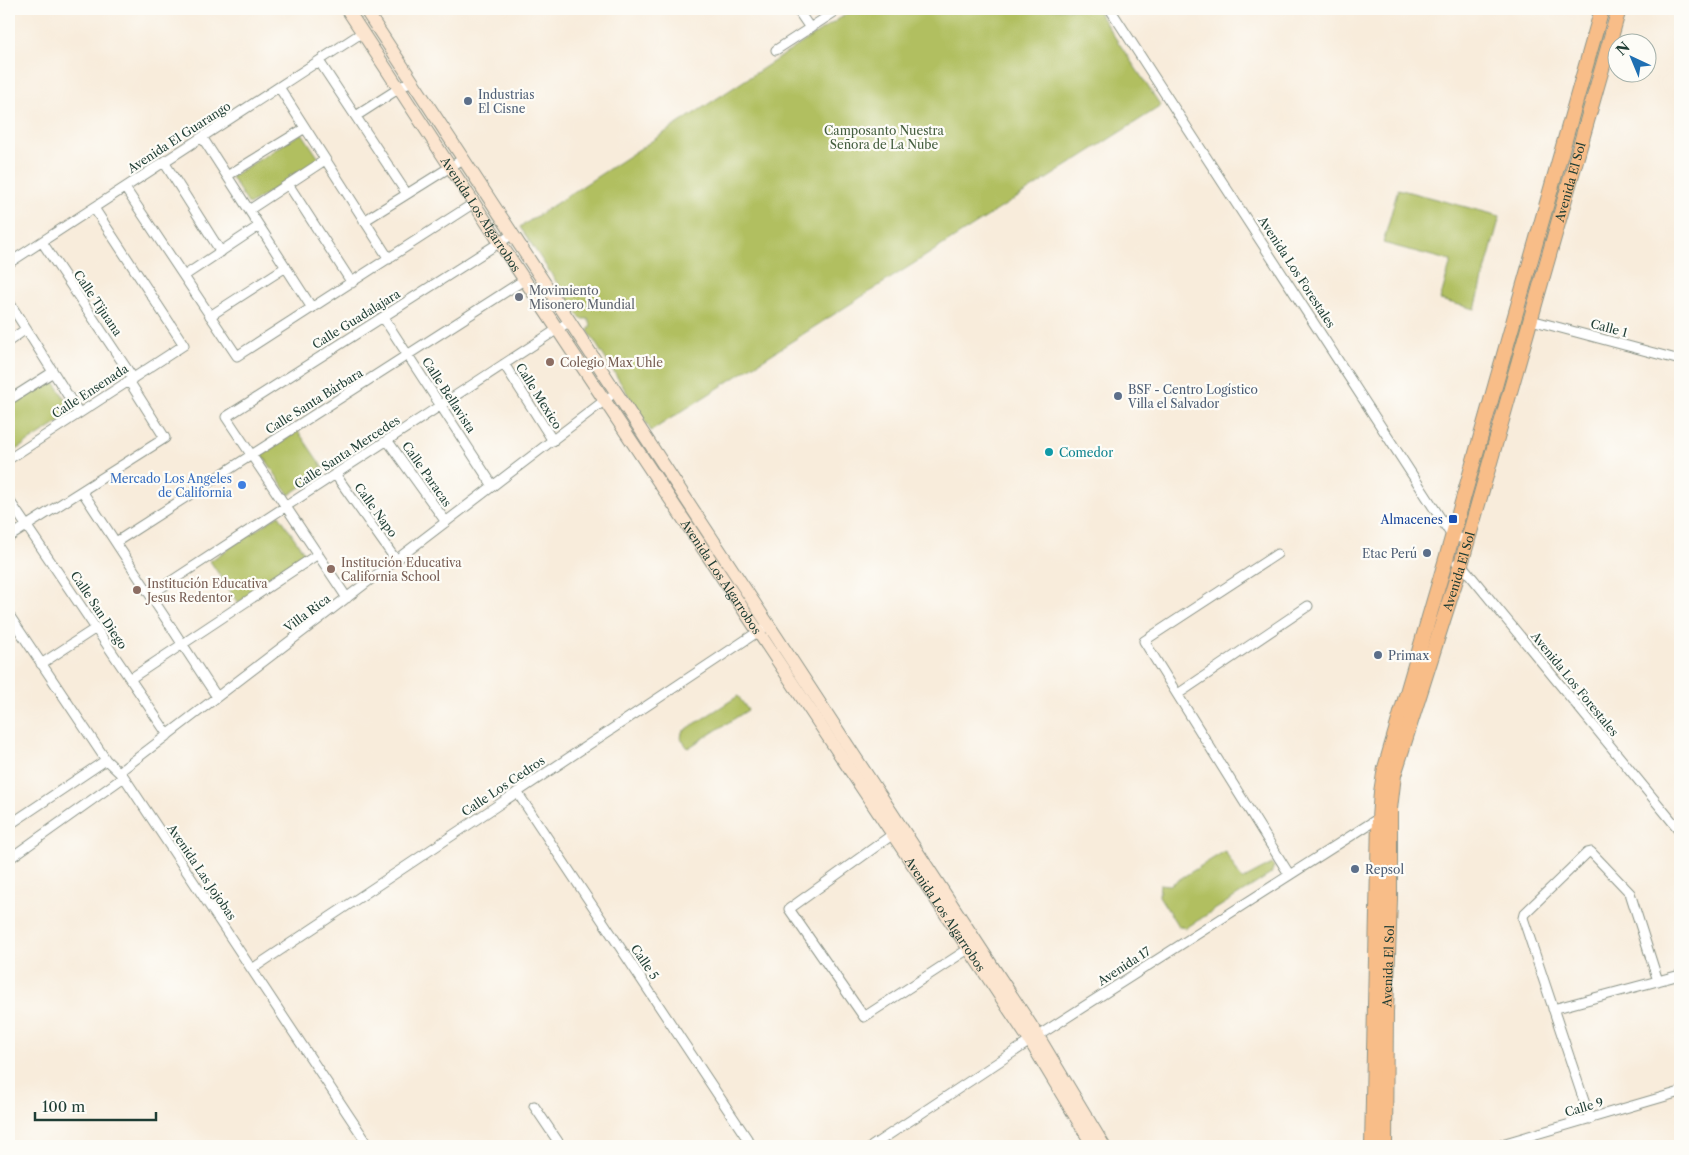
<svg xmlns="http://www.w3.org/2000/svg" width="1689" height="1155" font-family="'Libre Caslon Text',serif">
<rect width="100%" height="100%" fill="#fdfcf7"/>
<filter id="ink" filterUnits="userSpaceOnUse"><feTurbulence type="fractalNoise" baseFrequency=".02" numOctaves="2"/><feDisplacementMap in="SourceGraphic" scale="10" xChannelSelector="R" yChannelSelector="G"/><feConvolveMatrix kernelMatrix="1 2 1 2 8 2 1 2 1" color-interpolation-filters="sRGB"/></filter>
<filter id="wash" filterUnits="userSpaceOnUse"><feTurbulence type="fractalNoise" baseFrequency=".0096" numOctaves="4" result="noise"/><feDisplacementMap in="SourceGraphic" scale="20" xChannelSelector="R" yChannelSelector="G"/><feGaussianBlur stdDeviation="1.12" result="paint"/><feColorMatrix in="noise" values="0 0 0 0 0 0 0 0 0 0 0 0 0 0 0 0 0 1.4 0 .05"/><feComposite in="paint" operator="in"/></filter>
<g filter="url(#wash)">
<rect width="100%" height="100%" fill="#f8ecdb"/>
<path fill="#b1bf61" stroke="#687e4a" d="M854 9H1096L1161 106 651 431 588 331 591 325 588 319H581L520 227Z
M1605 9H1611L1466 530 1463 531 1461 529Z
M302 133 320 160 249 205 231 177Z
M1398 189 1500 216 1475 309 1440 300 1451 261 1383 243Z
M52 378 74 413 14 451 9 443V406Z
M298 431 325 471 289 495 262 454Z
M279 515 307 557 238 603 210 561Z
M738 696 748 710 688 748 681 739 682 732Z
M1225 851 1242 880 1272 864 1274 866 1271 874 1186 928 1178 926 1159 896 1160 884 1170 885Z"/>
</g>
<g filter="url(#ink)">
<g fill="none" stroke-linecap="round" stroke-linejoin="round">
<g stroke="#8c9488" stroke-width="11">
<path id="street" d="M797 9 810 28
M1110 9 1452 536 1468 540
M776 50 839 9
M319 61 407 194
M279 87 389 259
M356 116 412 80
M202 137 312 308
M164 162 221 252
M227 176 305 128
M288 184 352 283
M125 188 237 356 474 203
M249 210 325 160
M364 221 463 159
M42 242 133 378
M9 263 363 32
M184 276 259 226
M9 302 79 413
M210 316 286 267
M383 317 493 486
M1531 320 1680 360
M9 341 26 329
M504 364 553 441
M9 400 53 372
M387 440 446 522
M9 459 184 345 94 208
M335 474 396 560
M82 491 217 697
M9 500 168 735
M9 537 165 438 129 381
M116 542 524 280
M1277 554 1144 641 1289 874
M1457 563 1461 564 1680 831
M150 595 570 321
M347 598 226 417 513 234
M9 615 106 760 124 777 369 1146
M41 664 96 628
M130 679 318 554
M1178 694 1308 606
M119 772 609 397
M517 792 752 1146
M9 825 106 760
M896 832 789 909 864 1017 973 946
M9 859 124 777
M252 969 762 629
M1553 1009 1680 975
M534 1106 561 1146
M1590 1119 1523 918 1524 914 1587 853 1591 852 1630 893 1658 981
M872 1146 1030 1041 1382 816
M1495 1146 1680 1092"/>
</g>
<g stroke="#8c9488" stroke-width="14">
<g id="secondary">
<path id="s1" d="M347 9 500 243 1030 1041 1093 1146"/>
<path d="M365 9 1038 1036 1104 1146"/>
</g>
</g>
<g stroke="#8c9488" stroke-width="16">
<g id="primary">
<path d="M1372 1146 1379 818 1381 792 1385 768 1446 559 1602 9"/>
<path id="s2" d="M1385 1146 1386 1012 1390 899V809L1394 775 1461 564 1619 9"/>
</g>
</g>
<use href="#street" stroke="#fff" stroke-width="9"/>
<use href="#secondary" stroke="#fce5cf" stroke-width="12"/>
<use href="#primary" stroke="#f8bd88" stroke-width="14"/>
</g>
</g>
<g fill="#5c6f8a" stroke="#fdfcf7" stroke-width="2">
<circle cx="468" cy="101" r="5"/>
<circle cx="1118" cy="396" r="5"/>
<circle cx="1427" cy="553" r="5"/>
<circle cx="1378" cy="655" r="5"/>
<circle cx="1355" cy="869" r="5"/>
</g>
<circle fill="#6b7280" stroke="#fdfcf7" stroke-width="2" cx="519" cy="297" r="5"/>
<g fill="#8d6e63" stroke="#fdfcf7" stroke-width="2">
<circle cx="550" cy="362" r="5"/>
<circle cx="331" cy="569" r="5"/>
<circle cx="137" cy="590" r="5"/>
</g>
<circle fill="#0f9aa8" stroke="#fdfcf7" stroke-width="2" cx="1049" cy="452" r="5"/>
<circle fill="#3f7fe0" stroke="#fdfcf7" stroke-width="2" cx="242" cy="485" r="5"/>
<rect fill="#1a4fb4" stroke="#fdfcf7" stroke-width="2" x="1448" y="514" width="10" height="10" rx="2.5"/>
<g text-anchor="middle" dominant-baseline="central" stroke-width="4.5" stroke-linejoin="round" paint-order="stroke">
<g font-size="12" fill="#4e5e75" stroke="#fdfcf7" text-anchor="start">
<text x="478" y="94">Industrias<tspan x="478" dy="14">El Cisne</tspan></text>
<text x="1128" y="389">BSF - Centro Logístico<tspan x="1128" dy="14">Villa el Salvador</tspan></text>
<text x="1417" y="553" text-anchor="end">Etac Perú</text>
<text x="1388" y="655">Primax</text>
<text x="1365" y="869">Repsol</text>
</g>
<g font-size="12" fill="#445e3f" stroke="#fdfcf7">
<text x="884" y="130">Camposanto Nuestra<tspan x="884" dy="14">Señora de La Nube</tspan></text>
</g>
<g font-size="12" fill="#1f3d34" stroke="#fdfcf7">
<text transform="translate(179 137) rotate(-33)">Avenida El Guarango</text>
<text stroke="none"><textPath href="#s2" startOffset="990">Avenida El Sol</textPath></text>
<text stroke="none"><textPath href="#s1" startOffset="245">Avenida Los Algarrobos</textPath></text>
<text transform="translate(1297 272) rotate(57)">Avenida Los Forestales</text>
<text transform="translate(98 303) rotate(56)">Calle Tijuana</text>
<text transform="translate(356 319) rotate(-32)">Calle Guadalajara</text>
<text transform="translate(1609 328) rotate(15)">Calle 1</text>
<text transform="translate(90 391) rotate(-33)">Calle Ensenada</text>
<text transform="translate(449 395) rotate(57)">Calle Bellavista</text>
<text transform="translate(539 396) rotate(58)">Calle Mexico</text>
<text transform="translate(314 401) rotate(-32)">Calle Santa Bárbara</text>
<text transform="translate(347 452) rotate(-33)">Calle Santa Mercedes</text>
<text transform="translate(427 474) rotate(55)">Calle Paracas</text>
<text transform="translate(376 510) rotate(54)">Calle Napo</text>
<text stroke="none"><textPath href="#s2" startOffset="585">Avenida El Sol</textPath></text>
<text stroke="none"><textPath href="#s1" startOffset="680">Avenida Los Algarrobos</textPath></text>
<text transform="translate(99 610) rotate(56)">Calle San Diego</text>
<text transform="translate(307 613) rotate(-37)">Villa Rica</text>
<text transform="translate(1575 684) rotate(51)">Avenida Los Forestales</text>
<text transform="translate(503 786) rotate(-34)">Calle Los Cedros</text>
<text transform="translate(202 872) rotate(56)">Avenida Las Jojobas</text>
<text stroke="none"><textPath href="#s1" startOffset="1085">Avenida Los Algarrobos</textPath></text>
<text transform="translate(645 962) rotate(56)">Calle 5</text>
<text transform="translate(1124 966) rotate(-33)">Avenida 17</text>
<text stroke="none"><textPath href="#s2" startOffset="180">Avenida El Sol</textPath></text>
<text transform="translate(1584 1107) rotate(-16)">Calle 9</text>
</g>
<g font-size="12" fill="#5b616d" stroke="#fdfcf7" text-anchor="start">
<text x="529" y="290">Movimiento<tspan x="529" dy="14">Misonero Mundial</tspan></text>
</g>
<g font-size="12" fill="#785e54" stroke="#fdfcf7" text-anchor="start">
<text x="560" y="362">Colegio Max Uhle</text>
<text x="341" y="562">Institución Educativa<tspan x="341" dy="14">California School</tspan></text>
<text x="147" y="583">Institución Educativa<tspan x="147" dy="14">Jesus Redentor</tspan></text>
</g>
<g font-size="12" fill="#0d838f" stroke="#fdfcf7" text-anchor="start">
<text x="1059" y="452">Comedor</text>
</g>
<g font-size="12" fill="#366cbe" stroke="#fdfcf7" text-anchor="end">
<text x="232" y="478">Mercado Los Angeles<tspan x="232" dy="14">de California</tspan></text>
</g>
<g font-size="12" fill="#164399" stroke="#fdfcf7" text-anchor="end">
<text x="1443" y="519">Almacenes</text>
</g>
</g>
<rect width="1689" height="1155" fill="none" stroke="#fdfcf7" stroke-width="30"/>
<g transform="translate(1632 58) rotate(316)"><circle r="24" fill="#fdfcf7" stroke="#a4b0a9"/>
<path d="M0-4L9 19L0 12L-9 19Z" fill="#1f6fb2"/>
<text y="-8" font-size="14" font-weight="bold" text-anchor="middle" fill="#1f3d34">N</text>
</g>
<path d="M35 1112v8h121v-8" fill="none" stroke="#1f3d34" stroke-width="2.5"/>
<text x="42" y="1112" font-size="15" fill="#1f3d34" stroke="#fdfcf7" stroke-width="4" paint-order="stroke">100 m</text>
</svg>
